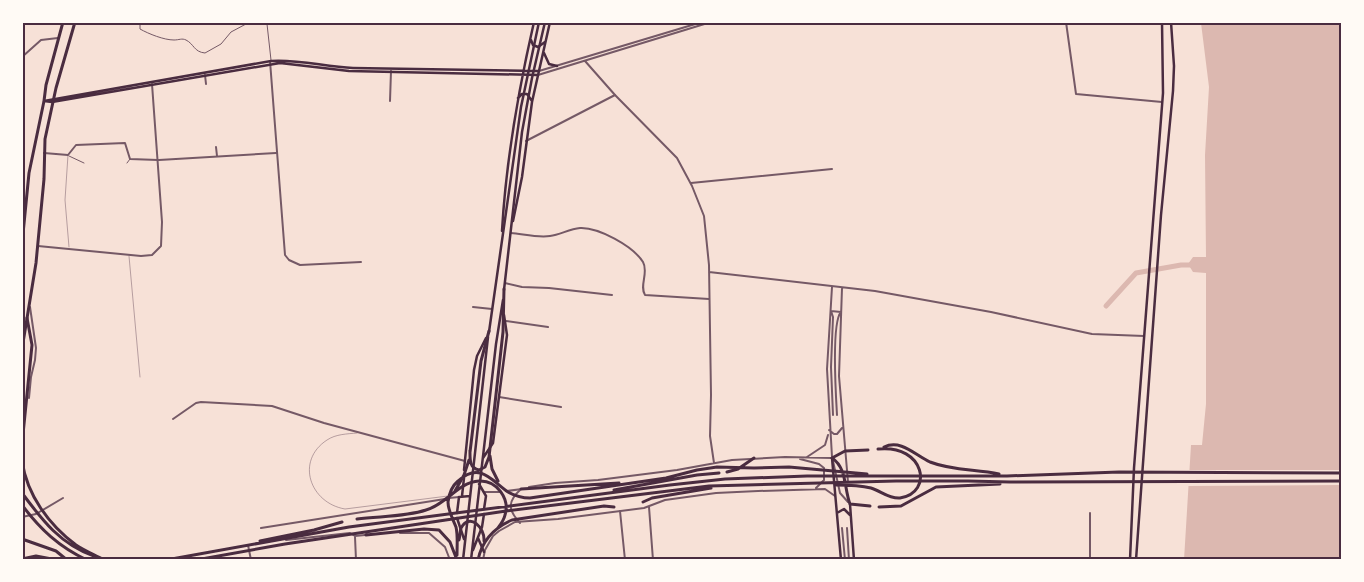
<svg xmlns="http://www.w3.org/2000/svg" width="1364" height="582" font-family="Raleway,sans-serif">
<rect width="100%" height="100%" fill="#f7e1d7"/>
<path fill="#dcb8b0" d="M1201 23H1341V559L1184 560 1191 445H1202L1206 404V273L1193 272 1188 264 1193 257H1206L1205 155 1209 87Z"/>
<path fill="#f7e1d7" d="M1188 470H1341V485L1187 486Z"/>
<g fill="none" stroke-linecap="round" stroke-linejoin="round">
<path stroke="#dcb8b0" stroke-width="5" d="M1106 306 1136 273 1181 265H1193"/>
<path stroke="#755966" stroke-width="0.5" d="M68 155 65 200 69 247
M129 256 140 377
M357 433C347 434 336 434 327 440 295 461 310 503 345 509L448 496"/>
<path stroke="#755966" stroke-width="1" d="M140 22V29C149 34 164 40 174 40 179 40 182 38 186 40 194 44 194 52 205 53L221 44 231 32 246 24 256 22
M262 22 267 24 271 60
M69 156 84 163
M127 163 130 159"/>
<path stroke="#755966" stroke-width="2" d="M1066 22 1076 94 1162 102
M22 57 41 40 58 38
M205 75 206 84
M526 141 615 95
M216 147 217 156
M44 153 68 155 76 145 125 143 130 159 158 160
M691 183 832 169
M511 233C523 234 538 238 550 236 560 235 569 229 580 228 598 227 633 246 643 262 649 272 639 286 645 295L709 299
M505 283 522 287 549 288 612 295
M473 307 492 309
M506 321 548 327
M499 397 561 407
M173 419 196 403 201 402 272 406 324 423 465 461
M449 498 459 497
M649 507 653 560
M620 511 625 560
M22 517 36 514 63 498
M520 523C507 509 508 501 521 489
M261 528 445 499
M400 533H429L445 547 450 560
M355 537 356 560
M286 540 350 533 355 536 365 535
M248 545 251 560
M1090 558H1124
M1090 560V513"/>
<path stroke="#755966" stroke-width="2" d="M270 61 285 255 289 260 300 265 361 262
M585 61 615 95 677 158 692 186 704 216 709 265 711 395 710 436 714 463
M539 71 702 22
M538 75 711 22
M390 101 391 71
M159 160 276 153
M38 246 141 256 152 255 161 246 162 222 152 84
M709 272 875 291 991 312 1092 334 1144 336
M832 287 827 369 832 457
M842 288 839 376 848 482
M29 398 31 377 35 360 36 348 30 307
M833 415 831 367 833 317 831 311 841 312C831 323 836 397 837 415
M829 430 834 434H837L842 428
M807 457 825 445 828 435
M800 459 819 464 824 468V480L816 488
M833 461 840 493 848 502
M529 487 555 483 598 480 677 470 732 460 785 457 832 458
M507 491 522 489
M485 492H500
M842 528 845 560
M847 528 849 560
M483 560 485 550 493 536 499 531 515 522 558 519 644 508 665 500 716 493 758 491 825 489 835 496"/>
<path stroke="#4a2c40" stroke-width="2.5" d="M531 40 533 45 538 47 545 42
M544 53 549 64 557 66
M518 98 522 94H527L532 101
M44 101 271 61C299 59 325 67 353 68L538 71
M44 101 52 102 280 63 349 71 538 75
M513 221 522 177 532 102 550 22
M502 231C506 160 518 92 534 22
M1130 560 1134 468 1163 93 1162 22
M1136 560 1161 215 1173 91 1174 66 1171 22"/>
<path stroke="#4a2c40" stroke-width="2.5" d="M504 290 522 132 532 78 545 22
M489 332 521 107 539 22
M483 458 493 443 507 335 504 315
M832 458 841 560
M464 470 474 370 477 356 486 338
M479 484 486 496 484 509
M462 496 464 478
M850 504 854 560
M457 513 459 497 470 496
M837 513 844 509 850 515
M457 518 464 539
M478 538 484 552
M473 550 482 527 484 514
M463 560 488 337
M471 560 496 344 503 300"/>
<path stroke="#4a2c40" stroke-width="3" d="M22 244 29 173 44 101 46 85 63 22
M22 349 36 263 44 179 45 139 56 88 75 22"/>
<path stroke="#4a2c40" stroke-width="3" d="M22 444 32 345 27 318
M884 447C901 439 915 455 930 462 953 471 976 469 999 474
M470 450C470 459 469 468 479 470L485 467 489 457 503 332 504 289
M868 450 845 451 832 458C847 468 844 488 850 504L870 506
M470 452 481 361 489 331
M490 456 492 469 498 481
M22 461C27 495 49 525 76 545 85 551 95 555 104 560
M727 472 738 469 754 458
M836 485C847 485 859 485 871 488 881 491 889 499 900 498 934 493 925 444 878 449
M521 489 619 483
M614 490 697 475 719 473
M455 491 464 475 469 460
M22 493C42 520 61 545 94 556
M643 502 652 498 711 488
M22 505C40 529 59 547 87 560
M879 507 901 506 936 487 1000 484
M357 519C380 516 405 517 426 510 446 505 458 482 479 481 497 480 510 499 505 515 504 520 501 524 498 528
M366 535 424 529 439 530 450 542 457 560
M22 539 56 551 67 560
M459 540C460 536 460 531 461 528 470 512 485 528 484 541
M260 541 314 530 342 522
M457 555C457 545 458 536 456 527 453 519 448 511 448 502 449 494 452 486 458 481 480 461 492 481 508 492 515 496 523 498 530 498L666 478 697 470 717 467 754 468 789 467 867 474
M22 559 36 556 57 560
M166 560 349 527 670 485 725 479 807 476H1007L1119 472 1342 473
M196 560 285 544 506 511 709 486 896 481H968L1010 482 1342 481
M478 560C482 540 494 528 512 520L604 506 614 507"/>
</g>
<rect width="1364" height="582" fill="none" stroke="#fffaf5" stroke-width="48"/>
<rect x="24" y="24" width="1316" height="534" fill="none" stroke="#4a2c40" stroke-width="2"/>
</svg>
